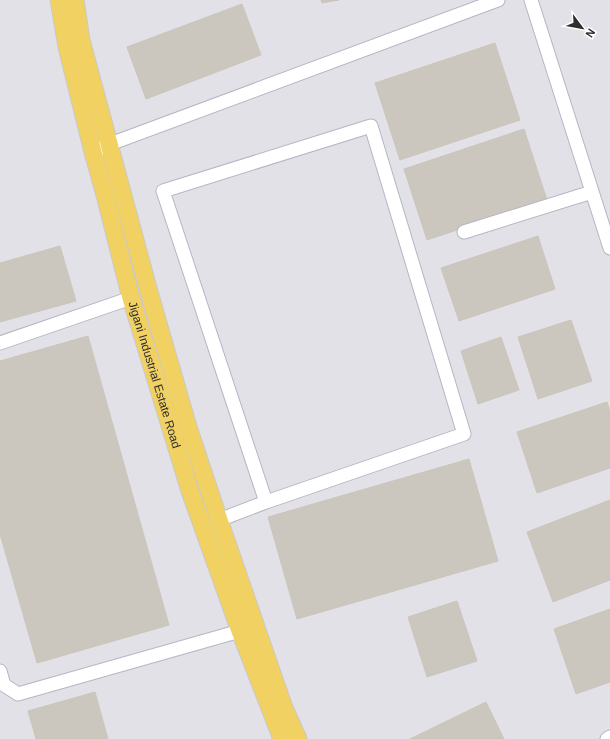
<svg xmlns="http://www.w3.org/2000/svg" width="610" height="739" font-family="Arial,sans-serif">
<rect width="100%" height="100%" fill="#efe9e1"/>
<path fill="#e3e1e8" d="M0 0H610V739H0Z"/>
<path fill="#cbc7bf" stroke="#cbc5ba" d="M321 0H339L322 3Z
M242 4 261 55 146 99 127 47Z
M495 43 520 120 400 160 375 83Z
M524 129 547 200 427 240 404 169Z
M538 236 555 289 459 321 441 268Z
M60 246 76 301 0 322V263Z
M571 320 592 381 538 399 518 337Z
M88 336 169 625 37 663 0 534V361Z
M501 337 519 390 478 404 461 351Z
M607 402 610 412V468L537 493 517 432Z
M469 459 498 561 297 619 268 517Z
M610 500V580L553 602 527 532Z
M457 601 477 661 427 677 408 617Z
M610 609V682L576 694 554 629Z
M95 692 108 739H36L28 711Z
M486 702 504 739H410Z"/>
<g fill="none" stroke-linecap="round" stroke-linejoin="round">
<g stroke="#b4b7c1" stroke-width="15">
<path id="minor" d="M531 0 610 248
M93 152 110 144 498 0
M464 232 592 192
M0 343 131 298
M219 520 266 502 163 191 371 126 464 434 266 502
M0 671 4 685 18 694 240 631
M607 739 610 737"/>
</g>
<g stroke="#c9c9c9" stroke-width="19">
<g id="major">
<path id="s1" d="M59 0 67 47 93 152 105 195 131 298 190 491 240 631 282 739"/>
<path d="M75 0 81 40 149 292 188 427 219 520 284 708 298 739"/>
</g>
</g>
<use href="#minor" stroke="#fff" stroke-width="13"/>
<use href="#major" stroke="#f2d163" stroke-width="17"/>
</g>
<g text-anchor="middle" dominant-baseline="central" stroke-width="3.5" stroke-linejoin="round" paint-order="stroke">
<g font-size="12" fill="#2e2e2e" stroke="#fff">
<text stroke="none"><textPath href="#s1" startOffset="387">Jigani Industrial Estate Road</textPath></text>
</g>
</g>
<g transform="translate(582 28) rotate(122)" stroke="#ffffff" stroke-width="3" paint-order="stroke">
<path d="M0-3L7 15L0 10L-7 15Z" fill="#2e2e2e"/>
<text y="-6" font-size="11" font-weight="bold" text-anchor="middle" fill="#2e2e2e">N</text>
</g>
</svg>
